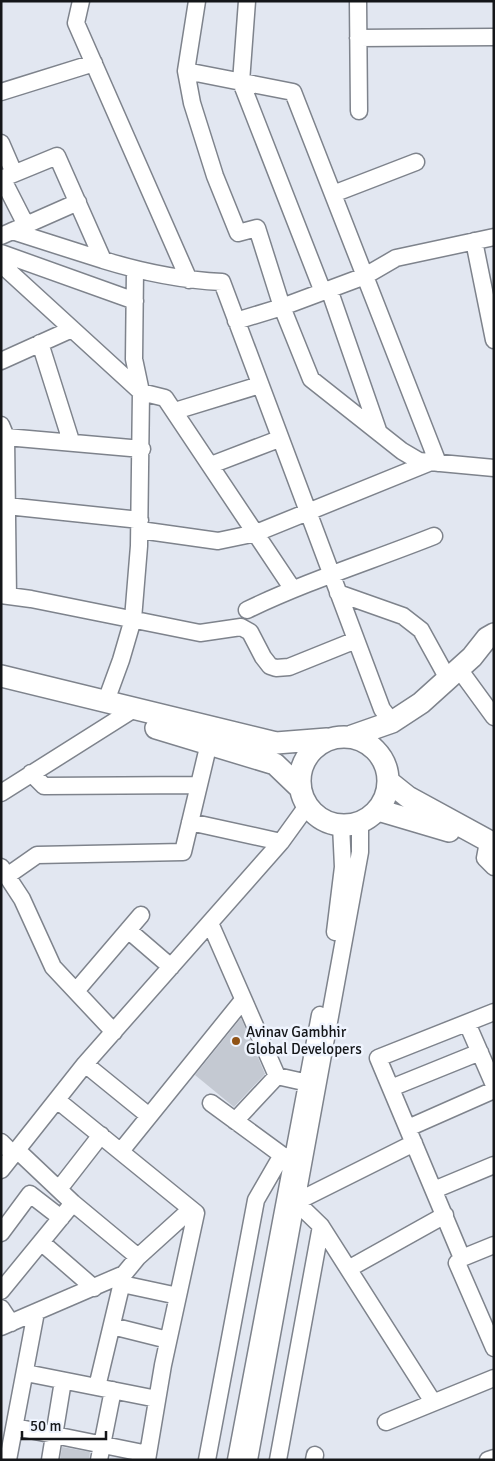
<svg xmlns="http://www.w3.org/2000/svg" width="495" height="1461" font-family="Signika,sans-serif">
<rect width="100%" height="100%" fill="#e2e7f1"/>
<path fill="#c4c9d2" d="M241 1018 265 1074 234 1107 195 1075Z
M62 1447 90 1452 89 1460H60Z"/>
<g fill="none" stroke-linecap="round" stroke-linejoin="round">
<g stroke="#7e838c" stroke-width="19">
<path id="minor" d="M81 1 76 23 189 280
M197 1 186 71 192 103 215 176 238 233 257 228 282 307 311 379 402 451 419 461 494 468
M247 1 241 82 323 292
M358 1 359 111
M358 38 494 37
M186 71 293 92 438 463
M1 92 94 63
M1 143 14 173
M2 178 26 225
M1 179 57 156 103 260C142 272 181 280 222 282L382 709 392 722
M333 194 416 162
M12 231 103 260
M1 236 78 202
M474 241 494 340
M1 253 135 301
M1 264 141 392 165 398 292 588
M329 289 379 433
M236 321 282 307 365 276 396 258 494 237
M40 343 71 441
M1 361 72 329
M175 411 260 385
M1 425 6 437 8 596
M6 437 142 449
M211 465 279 439
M7 506 140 520
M140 530 218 541 256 533 431 462
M338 593 403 616 421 630 448 679
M1 595 31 599 200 633 241 627 250 632 263 657 270 666 276 668 289 667 356 640
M247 610C307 581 371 561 434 536
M459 669 494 717
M106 701 121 660 133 619 139 546 141 392 134 359 135 270
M31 773 44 786 199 785
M1 793 134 709
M190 822 281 842
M488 842 485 858 494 867
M1 867 22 899 53 967 114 1032
M7 876 37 855 183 852 209 743
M210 923 277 1076 317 1085
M128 930 171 967
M335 932 343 867 341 825
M76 991 141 915
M494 1012 378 1058 462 1258 457 1263 494 1348
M467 1023 494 1085
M85 1064 149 1116
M391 1088 480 1052
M57 1100 196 1213 163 1365 147 1460
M211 1103 290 1161
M235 1121 277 1076
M408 1128 494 1090
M1 1142 14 1155
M17 1150 73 1203 138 1257
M121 1151 243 1000
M1 1170 85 1064 281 842 307 806
M59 1189 101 1135
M434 1190 494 1165
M290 1196 321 1226 433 1402
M296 1202 414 1143
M1 1233 30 1194 61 1218
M41 1242 94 1288
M462 1258 494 1245
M350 1268 445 1215
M122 1284 178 1296
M1 1291 73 1203
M1 1308 11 1323
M112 1326 168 1340
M1 1327 124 1274
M26 1373 157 1399
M97 1387 124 1274 138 1257 191 1209
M386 1422 494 1378
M15 1427 148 1454
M8 1460 36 1312
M50 1460 63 1381
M99 1460 113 1390
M207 1460 256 1200 282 1155
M236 1460 320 1015
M249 1460 360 852V822
M278 1460 321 1226
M314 1460 315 1455
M488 1460 494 1458"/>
</g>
<g stroke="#7e838c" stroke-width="24">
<path id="major" d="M1 676 276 743 327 739
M156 728 275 764 300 788
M352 736 392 722 421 703 472 657 487 638 494 634
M300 781a44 44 0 1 1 88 0a44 44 0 1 1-88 0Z
M388 781 408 797 494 844
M378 810 449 831"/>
</g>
<use href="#minor" stroke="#fff" stroke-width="16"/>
<use href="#major" stroke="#fff" stroke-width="21"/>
</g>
<circle fill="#905316" stroke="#eff4fe" stroke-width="2" cx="236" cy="1041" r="5"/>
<g text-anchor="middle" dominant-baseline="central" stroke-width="5" stroke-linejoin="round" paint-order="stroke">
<g font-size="15" fill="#141619" stroke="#eff4fe" text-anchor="start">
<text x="246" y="1032">Avinav Gambhir<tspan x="246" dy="17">Global Developers</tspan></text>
</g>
</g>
<rect width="495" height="1461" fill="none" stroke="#141619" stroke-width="5"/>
<path d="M22 1431v8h84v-8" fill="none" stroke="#141619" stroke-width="2.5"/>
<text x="30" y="1431" font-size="15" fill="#141619" stroke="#eff4fe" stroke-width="4" paint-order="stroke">50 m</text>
</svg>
